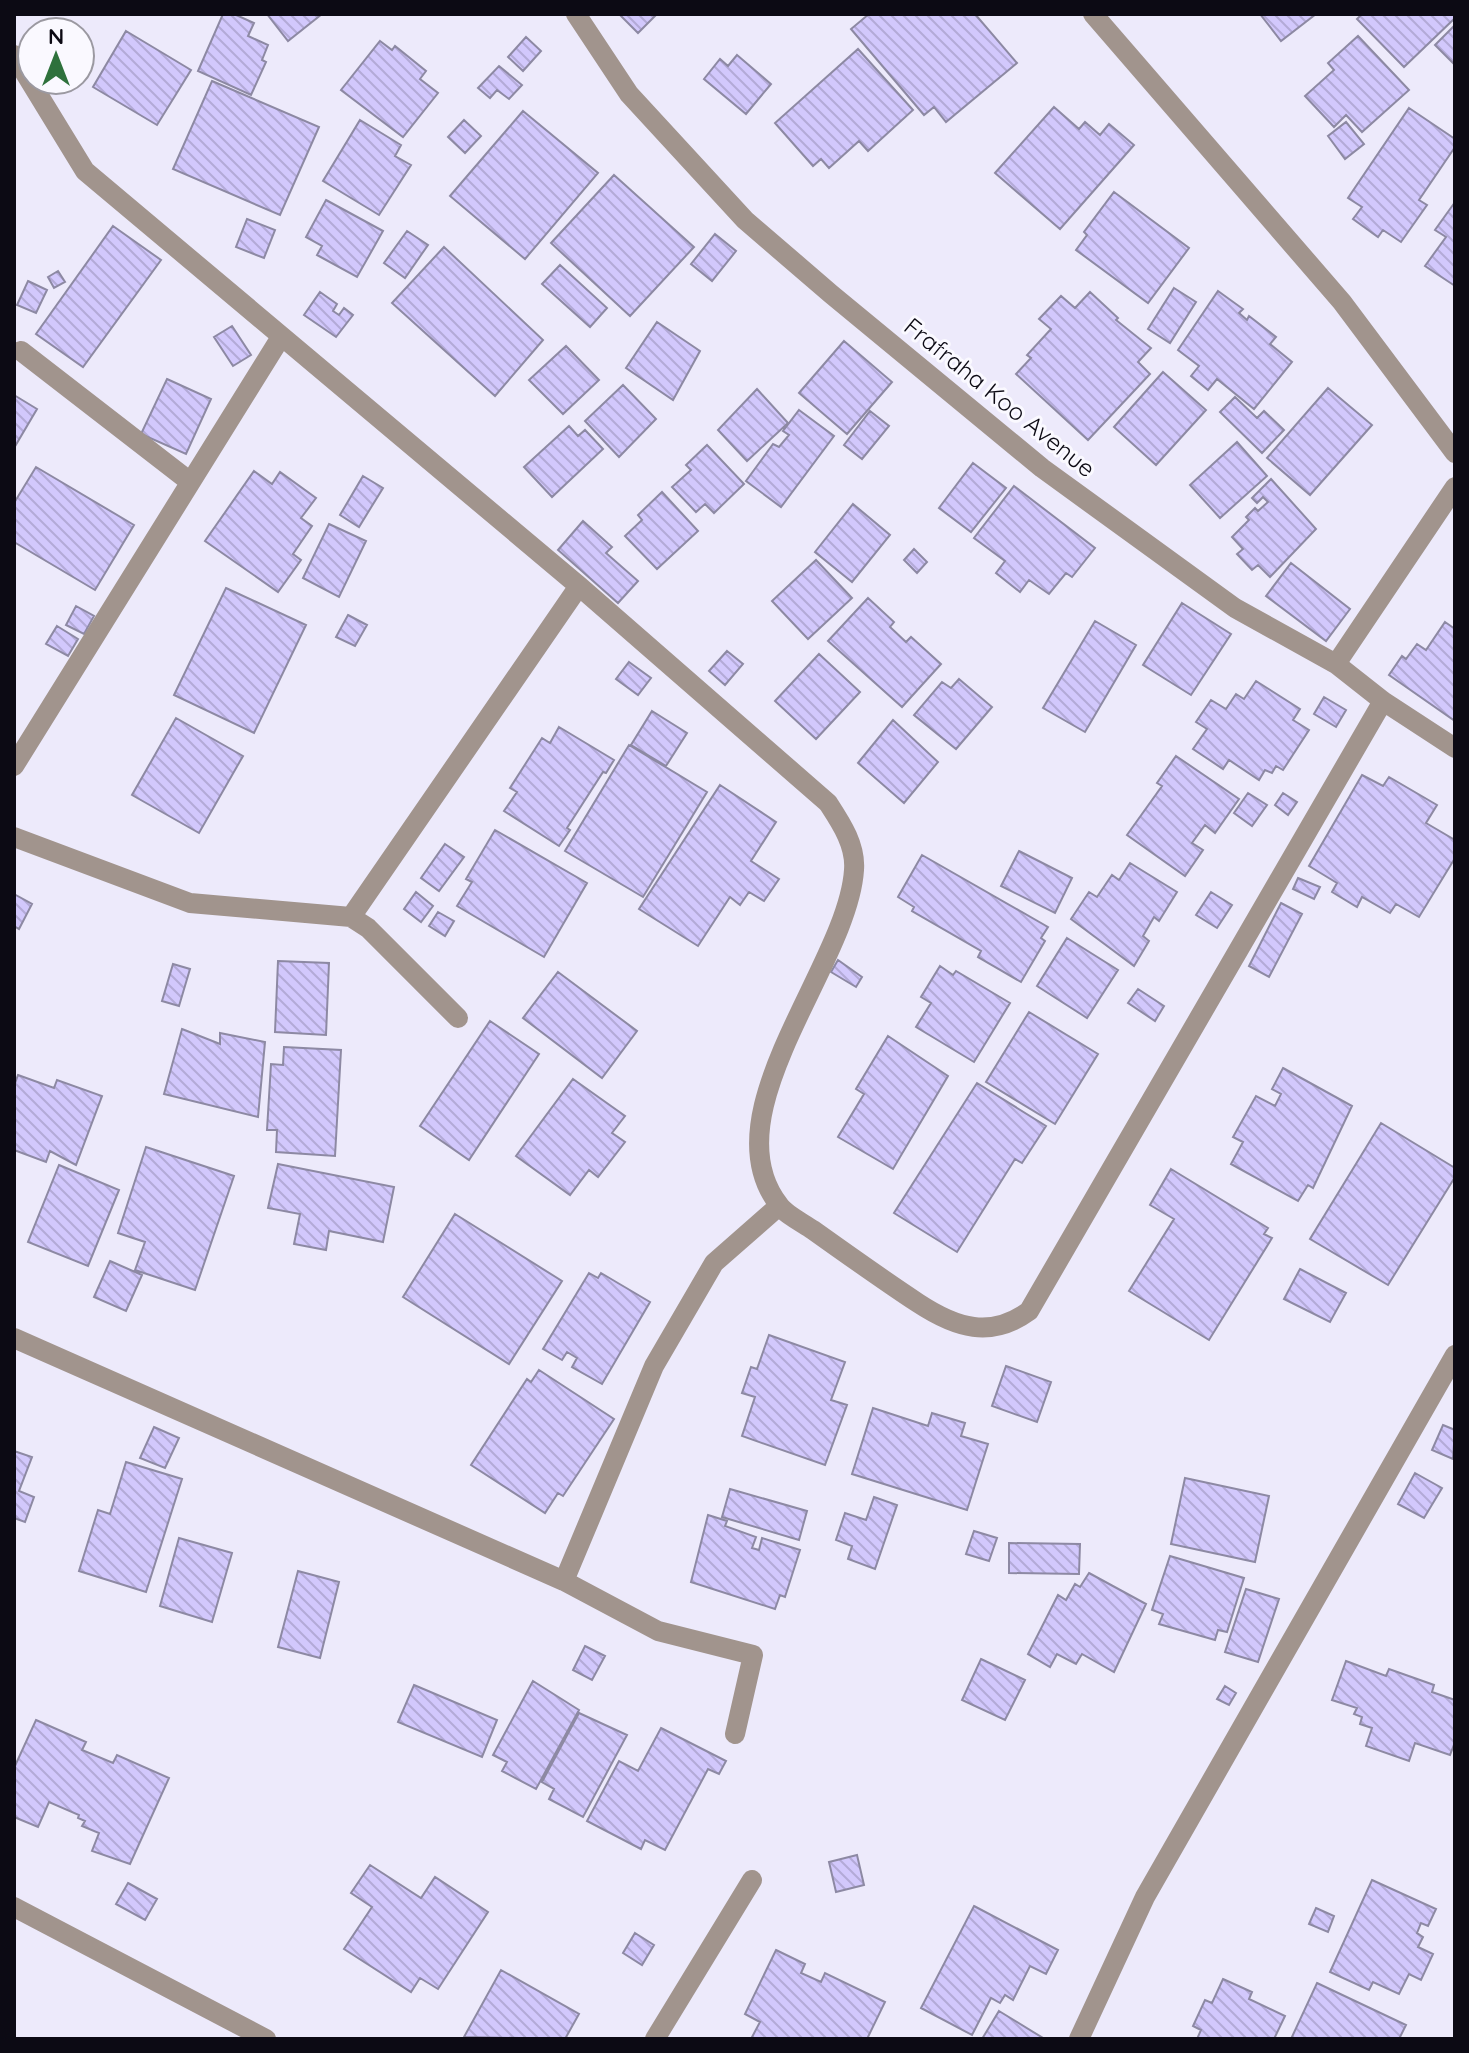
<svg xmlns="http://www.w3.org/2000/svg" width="1469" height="2053" font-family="Quicksand,sans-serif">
<defs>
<pattern id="building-back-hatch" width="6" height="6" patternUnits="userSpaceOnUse" patternTransform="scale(2)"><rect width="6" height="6" fill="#d2c8fc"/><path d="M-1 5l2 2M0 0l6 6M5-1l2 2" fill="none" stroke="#b3aad7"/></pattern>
</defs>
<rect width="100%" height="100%" fill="#edeafb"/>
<path fill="url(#building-back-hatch)" stroke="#8d89a3" stroke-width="2" d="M223 14H234L254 23 248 36 268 45 262 60 266 62 251 95 198 71Z
M267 14H322L288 41Z
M619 14H657L638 33Z
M869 14H975L1017 63 946 122 934 107 924 115 851 29Z
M1260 14H1316L1281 41Z
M1362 14H1455V18L1404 67 1357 19Z
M1455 25V65L1435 45Z
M126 31 191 70 157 125 93 87Z
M1358 36 1409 90 1362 132 1346 115 1334 127 1305 96 1334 70 1328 63Z
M526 37 541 51 523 71 508 57Z
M380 41 392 50 395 46 426 71 420 79 438 93 403 137 341 90Z
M858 49 913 110 868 151 859 141 829 168 821 159 813 166 775 123Z
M737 55 771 84 746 114 704 79 720 59 728 66Z
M499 66 522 85 509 99 497 90 490 98 478 88Z
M212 81 319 127 280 215 173 169Z
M1054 107 1079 129 1085 122 1100 135 1109 124 1134 145 1060 229 995 173Z
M1409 108 1455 139V147L1419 200 1427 205 1401 242 1383 230 1378 237 1353 219 1362 207 1348 198Z
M523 111 598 173 525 259 450 196Z
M360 120 401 145 395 156 411 165 379 215 323 181Z
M464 120 481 136 465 153 448 137Z
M1346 122 1364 144 1345 159 1328 136Z
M614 175 694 247 630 316 551 243Z
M1114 192 1189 248 1148 303 1076 250 1087 235 1084 232Z
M326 200 383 231 357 277 317 255 322 246 306 237Z
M1455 202V286L1425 266 1446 237 1435 230Z
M247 219 275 230 264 258 236 247Z
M113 226 161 260 83 367 36 334Z
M407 231 428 245 405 278 384 263Z
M715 234 736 251 712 281 691 264Z
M444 247 543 340 495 396 392 303Z
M560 265 607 308 590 327 542 284Z
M58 271 65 282 54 288 48 277Z
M28 281 47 290 36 313 17 305Z
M1174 288 1196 302 1170 343 1148 329Z
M1218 291 1243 309 1239 313 1247 320 1249 316 1276 337 1270 344 1292 362 1254 409 1217 379 1208 390 1191 376 1199 366 1178 350Z
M320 292 337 304 333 311 339 315 344 308 353 315 336 337 304 315Z
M1090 292 1118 318 1116 320 1151 348 1138 362 1150 374 1088 440 1016 374 1031 358 1027 355 1051 329 1039 319 1061 296 1075 308Z
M657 322 700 351 673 400 626 368Z
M232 326 251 355 233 366 214 337Z
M844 341 892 382 847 434 799 393Z
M566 346 599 380 563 414 529 380Z
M1163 372 1206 410 1156 465 1114 427Z
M167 379 211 399 186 454 141 434Z
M623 385 656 419 619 457 585 421Z
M1328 388 1372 425 1310 495 1267 458Z
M757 389 788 423 747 461 718 430Z
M14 395 37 409 14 448Z
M1235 397 1257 418 1264 411 1284 430 1262 453 1220 412Z
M799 410 834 436 781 507 746 481 773 444 779 447 789 435 783 431Z
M870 411 889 426 862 459 844 445Z
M569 426 578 436 585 430 603 449 552 497 524 467Z
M1237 442 1267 476 1220 518 1190 485Z
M707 445 744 484 714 513 705 504 696 512 672 487 691 470 686 465Z
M973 463 1006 488 971 532 939 508Z
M36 467 134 525 95 590 14 542V503Z
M254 471 272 484 280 472 316 498 301 518 312 526 293 554 301 560 278 592 205 541Z
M363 476 383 488 359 527 340 515Z
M1271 479 1316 529 1270 577 1258 565 1252 570 1237 554 1243 549 1232 537 1249 520 1246 517 1255 508 1258 511 1268 502 1263 497 1257 503 1252 498Z
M1014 486 1095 548 1072 577 1066 573 1049 594 1029 580 1020 592 996 573 1005 561 974 538Z
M662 492 698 531 657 569 625 536 642 520 638 515Z
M853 504 890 535 852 582 815 552Z
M583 521 612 547 606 553 638 581 618 603 558 550Z
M329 524 366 541 339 597 303 578Z
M914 549 927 562 917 573 904 560Z
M816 560 852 598 808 639 772 601Z
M1291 563 1350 609 1326 641 1266 596Z
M226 588 306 625 254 733 174 695Z
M868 598 894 622 890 627 906 642 911 637 941 664 902 707 828 641Z
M1182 603 1231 634 1191 695 1143 665Z
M76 606 94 616 84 634 66 625Z
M348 615 367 625 355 646 336 637Z
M1095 621 1136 645 1085 732 1043 708Z
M1445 622 1455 629V721L1389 675 1402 656 1406 659 1417 644 1426 650Z
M57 626 78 639 68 656 46 644Z
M727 651 743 664 725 685 709 671Z
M819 654 860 692 816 739 775 701Z
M629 662 651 678 638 695 616 679Z
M959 679 992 707 956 749 914 715 942 682 951 688Z
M1256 681 1300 709 1293 720 1309 730 1283 770 1276 766 1272 773 1265 770 1259 780 1229 760 1223 769 1193 749 1207 729 1196 722 1211 700 1226 709 1236 694 1244 699Z
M1324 697 1346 710 1336 727 1314 714Z
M652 711 687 733 666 766 631 745Z
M176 718 243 756 199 833 132 795Z
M893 720 938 762 904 803 858 763Z
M559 727 614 760 606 773 603 772 567 828 570 830 559 846 504 811 517 792 510 788 542 738 550 743Z
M629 745 707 792 643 897 565 851Z
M1176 756 1239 799 1215 833 1205 825 1192 843 1203 850 1185 876 1127 835 1162 786 1157 783Z
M1362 775 1383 786 1389 777 1437 805 1426 823 1455 840V858L1419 917 1396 904 1390 913 1362 897 1357 907 1332 892 1337 883 1309 866Z
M720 785 776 822 751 861 779 879 764 901 749 892 740 905 730 897 698 946 639 909Z
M1248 793 1267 805 1252 826 1234 813Z
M1283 793 1297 802 1288 815 1275 805Z
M495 830 587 883 544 957 457 906 472 882 466 879Z
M445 844 464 857 439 891 421 878Z
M1019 851 1072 878 1055 913 1001 886Z
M922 855 1048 927 1041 938 1045 941 1021 982 978 957 981 951 912 911 914 907 898 897Z
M1130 863 1177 892 1159 921 1154 917 1143 936 1149 941 1134 966 1071 919 1089 892 1097 897 1112 875 1119 880Z
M1298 878 1320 887 1314 899 1293 889Z
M416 892 433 906 421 922 404 909Z
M1211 892 1232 905 1217 928 1196 915Z
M14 894 32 904 19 929 14 926Z
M1281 903 1302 914 1269 977 1249 966Z
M438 912 454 921 445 936 429 926Z
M1067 938 1118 970 1087 1018 1037 986Z
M838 960 862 977 856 987 831 972Z
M278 961 329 963 326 1035 275 1032Z
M173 964 190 969 179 1006 162 1001Z
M940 966 953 975 956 971 1010 1003 974 1062 916 1027 931 1003 921 997Z
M558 972 637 1031 602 1078 523 1018Z
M1138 989 1164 1006 1155 1021 1128 1003Z
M1029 1012 1098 1054 1055 1124 986 1082Z
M490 1021 539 1054 469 1160 420 1126Z
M182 1029 220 1044V1033L265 1042 258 1117 164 1094Z
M888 1036 948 1076 893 1169 838 1137 864 1094 856 1089Z
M284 1047 341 1050 335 1156 276 1152 277 1130H267L271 1064 283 1065Z
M1283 1068 1352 1106 1313 1188 1308 1185 1298 1201 1231 1164 1243 1142 1233 1137 1256 1096 1275 1106 1281 1094 1272 1089Z
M18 1075 54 1088 57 1080 102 1096 76 1165 50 1151 46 1162 14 1150V1086Z
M573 1079 625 1116 612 1133 625 1142 598 1177 589 1170 570 1195 516 1156Z
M977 1083 1046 1126 1022 1163 1015 1159 957 1252 894 1213Z
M1381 1123 1455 1168V1177L1388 1285 1310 1239Z
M146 1147 234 1176 195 1290 135 1270 145 1242 118 1233Z
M278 1164 394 1187 383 1242 329 1231 326 1250 294 1244 300 1214 268 1208Z
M59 1165 119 1190 88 1266 28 1242Z
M1171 1169 1268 1228 1264 1234 1272 1238 1209 1340 1129 1291 1174 1219 1150 1205Z
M455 1214 562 1281 509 1364 403 1297Z
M110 1261 142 1275 126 1311 94 1297Z
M1300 1269 1346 1293 1330 1322 1284 1299Z
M589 1273 598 1278 601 1273 650 1302 602 1384 572 1367 577 1358 567 1352 562 1360 543 1349Z
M769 1335 845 1362 831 1400 847 1405 825 1465 742 1436 755 1397 742 1393 751 1367 757 1369Z
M1006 1366 1051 1382 1037 1422 992 1406Z
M539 1370 614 1419 563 1496 558 1493 545 1513 471 1465 527 1379 531 1382Z
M873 1408 928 1426 932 1413 965 1423 961 1436 988 1444 967 1510 852 1474Z
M1443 1425 1455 1430 1453 1459 1432 1450Z
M154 1427 179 1438 165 1468 140 1458Z
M14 1451 32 1457 19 1491 34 1497 25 1522 14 1518Z
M126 1462 182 1479 146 1592 79 1571 98 1510 110 1514Z
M1415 1473 1442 1488 1424 1518 1398 1504Z
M1185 1478 1269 1496 1255 1562 1171 1544Z
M730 1489 807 1511 799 1540 722 1517Z
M874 1497 897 1505 875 1569 848 1559 852 1546 836 1540 845 1513 866 1520Z
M708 1515 727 1521 725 1526 756 1537 752 1548 759 1550 762 1538 800 1550 785 1597 780 1595 775 1609 691 1582Z
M974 1531 997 1538 989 1561 966 1554Z
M179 1538 232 1553 212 1622 160 1606Z
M1009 1543 1080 1544 1079 1574 1009 1573Z
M1170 1556 1244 1578 1227 1632 1218 1630 1215 1640 1159 1624 1163 1614 1152 1610Z
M298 1571 339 1582 320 1658 278 1647Z
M1089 1573 1146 1604 1114 1672 1082 1654 1076 1664 1057 1654 1050 1667 1028 1654 1058 1595 1066 1600 1075 1584 1080 1587Z
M1246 1589 1279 1599 1258 1662 1225 1652Z
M585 1646 605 1656 592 1680 573 1670Z
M981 1659 1025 1680 1005 1720 962 1700Z
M1346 1661 1386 1676 1389 1669 1434 1685 1432 1692 1455 1700V1742L1450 1755 1415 1743 1409 1761 1366 1746 1372 1728 1360 1724 1362 1717 1354 1714 1357 1708 1332 1700Z
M533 1681 579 1710 536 1789 502 1771 507 1762 493 1755Z
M414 1685 497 1720 482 1757 398 1722Z
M1225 1686 1236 1693 1229 1705 1217 1699Z
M579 1713 627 1735 583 1817 549 1799 554 1789 542 1782Z
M36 1720 86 1742 82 1750 113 1763 117 1755 169 1778 130 1864 92 1851 99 1833 82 1826 85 1821 78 1818 79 1815 49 1802 38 1827 14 1817V1768Z
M661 1728 726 1761 719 1774 708 1769 665 1850 645 1840 641 1849 587 1821 619 1761 638 1771Z
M857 1855 864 1885 836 1892 829 1862Z
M370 1865 421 1898 435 1877 488 1912 438 1989 420 1978 411 1992 344 1949 372 1907 351 1893Z
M1372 1880 1436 1909 1428 1926 1421 1923 1417 1933 1423 1937 1418 1947 1433 1954 1421 1980 1409 1974 1399 1994 1373 1982 1369 1990 1330 1972Z
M128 1883 157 1899 145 1920 116 1904Z
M974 1906 1058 1950 1046 1974 1030 1966 1013 2000 1005 1995 1000 2003 991 1998 972 2035 921 2008Z
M1316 1908 1334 1916 1328 1932 1309 1924Z
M635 1933 654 1945 642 1965 623 1953Z
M776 1950 805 1964 801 1973 821 1982 825 1973 885 2002 867 2039H751L760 2022 745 2014Z
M501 1970 579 2014 565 2039 464 2037Z
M1223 1979 1252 1992 1249 1999 1285 2016 1274 2039H1197L1201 2030 1193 2026 1205 2000 1212 2003Z
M1317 1983 1406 2025 1399 2039H1291Z
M999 2011 1043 2038 1042 2039H982Z"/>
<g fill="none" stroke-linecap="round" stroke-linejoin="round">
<path stroke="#a1948d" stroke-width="20" d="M576 14 629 94 745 220 831 294 1042 468 1235 608 1336 664 1383 701 1455 748
M1093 14 1342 302 1455 453
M14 55 85 171 579 586 828 803C841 823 856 845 854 870 848 965 708 1114 779 1205 786 1215 803 1223 813 1230 848 1255 883 1280 918 1303 956 1328 991 1339 1029 1311L1383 701
M21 351 189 481
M1336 664 1455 487
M14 766 281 337
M14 837 190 903 351 917 368 928 458 1018
M351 917 579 586
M14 1338 564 1581 658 1631 753 1655 735 1734
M564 1581 654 1366 714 1263 779 1206
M14 1907 266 2039
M655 2039 752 1880
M1079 2039 1145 1897 1455 1355"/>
</g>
<g text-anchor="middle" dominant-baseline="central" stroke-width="6" stroke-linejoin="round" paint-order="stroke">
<g font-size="24" fill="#0c0a14" stroke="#faf9ff">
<text transform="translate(1000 397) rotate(39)">Frafraha Koo Avenue</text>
</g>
</g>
<rect width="1469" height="2053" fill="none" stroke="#0c0a14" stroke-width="32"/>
<g transform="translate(56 56)"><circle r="38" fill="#faf9ff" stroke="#9b99a1" stroke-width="2"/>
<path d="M0-6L14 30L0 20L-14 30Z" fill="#2e713c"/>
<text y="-12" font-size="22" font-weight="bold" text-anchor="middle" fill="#0c0a14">N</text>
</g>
</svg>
